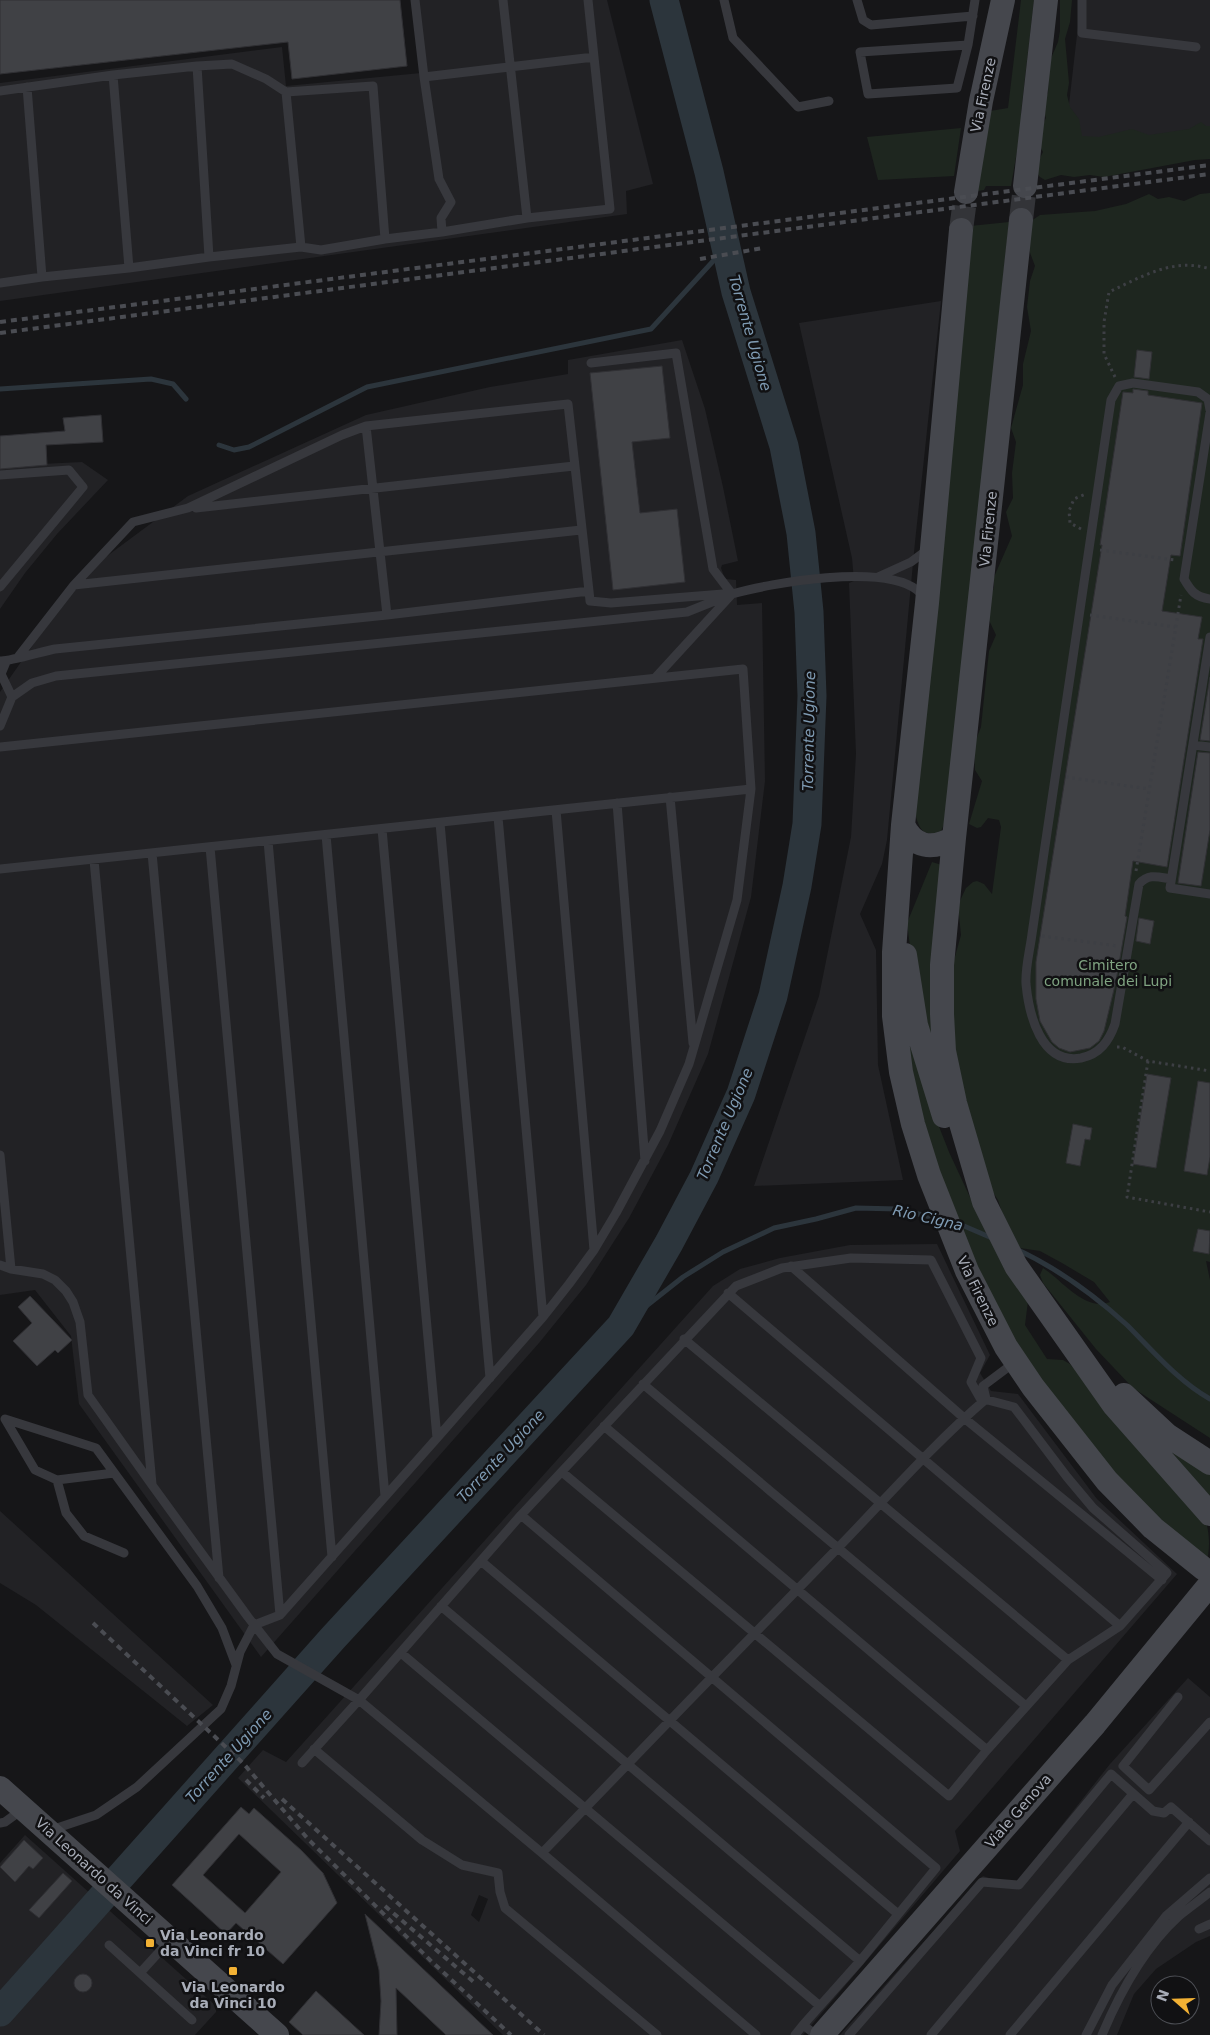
<svg xmlns="http://www.w3.org/2000/svg" width="1210" height="2035" font-family="'DejaVu Sans',sans-serif">
<rect width="100%" height="100%" fill="#161618"/>
<path fill="#222225" fill-rule="evenodd" d="M413 0H607L653 184 626 191 627 214 0 301V83L282 47 286 86 421 73Z
M1081 0H1210V146L1062 165Z
M941 301 915 542 887 840 882 864 860 914 876 950 878 1065 903 1180 754 1186 819 996 851 837 856 754 849 583 854 581 852 558 799 323Z
M682 340 705 409 723 487 738 561 722 565 721 568 725 579 736 580 737 605 762 603 765 781 751 897 708 1054 668 1145 629 1218 586 1285 539 1343 261 1657 79 1404 71 1336 35 1290 0 1295V692L35 642 95 565 188 496 366 415 490 387 568 374V360Z
M82 462 108 480 57 534 25 573 0 609V466Z
M937 1244 990 1355 980 1373 991 1391 1018 1394 1097 1499 1177 1574 955 1831 960 1851 803 2035H503L238 1778 263 1750 286 1762 713 1286 740 1269 780 1258 850 1245ZM479 1895 488 1899 479 1922 471 1915Z
M0 1511 213 1705 187 1726 36 1605 0 1583Z
M1188 1678 1210 1697V1936L1196 1942 1156 1969 1134 1994 1117 2035H840L983 1876 1014 1886 1110 1764Z
M25 1835 216 2006V2012L195 2035H0V1863Z"/>
<path fill="#1e261f" d="M1021 0H1034L1021 113 1023 116 1011 186H986L984 190 972 192 990 111 1008 108Z
M1060 0H1072L1070 22 1065 39 1069 83 1067 95 1070 107 1079 119 1082 136 1099 137 1132 129 1149 135 1189 129 1201 122 1206 126H1210V159L1195 160 1104 177 1090 175 1074 177 1061 175 1045 180 1040 177 1036 172 1040 158 1043 152 1038 143 1039 131 1046 118 1041 105 1048 93 1049 63 1058 42 1060 31Z
M961 128 954 176 878 180 867 137Z
M1210 193V1262L1206 1261 1210 1280V1438L1133 1388 1096 1349 1043 1283 1040 1275 1043 1268C1062 1280 1085 1312 1110 1302L1094 1282 1062 1263 1040 1251 1020 1248 1006 1225 998 1200 983 1177 947 1031 951 971 961 935 958 905 966 888 973 882 977 881 984 884 992 894 1001 827 999 820 988 818 981 827 977 828 969 824 982 781 975 770 974 751 976 740 981 727 989 651 996 635 988 618 989 601 994 587V577L1012 536 1006 512 1013 498 1012 473 1016 442 1011 428 1023 385V364L1031 331 1027 307 1030 281 1035 266 1029 250 1031 221 1040 215 1095 211 1126 204 1149 194 1158 199 1169 197 1184 201 1200 194Z
M1009 222 946 820 941 831C923 838 919 829 915 813L970 226Z
M932 862 942 865 937 1058 913 970 907 923Z
M908 1020 938 1124 949 1152 981 1221 1028 1301 1025 1325 1047 1359 1063 1360 1070 1364 1206 1522C1210 1535 1210 1552 1206 1563L1164 1525 1074 1430 982 1291 910 1091Z
M1169 1447 1210 1473V1500L1169 1452Z"/>
<g fill="none" stroke-linecap="round" stroke-linejoin="round">
<path stroke="#2c353c" stroke-width="5" d="M0 389 151 379 173 384 186 399
M219 445 234 450 249 447 367 387 651 329 726 247
M957 1223 992 1238
M1016 1249C1057 1268 1093 1294 1127 1325 1153 1351 1178 1381 1210 1399
M621 1326 683 1277 723 1252 774 1228 816 1219 856 1208 898 1209 939 1219"/>
<path stroke="#2c353c" stroke-width="29" d="M0 2012 333 1638 621 1326 669 1243 704 1177 741 1094 773 996 797 886 807 824 812 696 809 612 801 533 784 446 736 292 709 172 664 0"/>
</g>
<path fill="#404145" stroke="#303034" fill-rule="evenodd" d="M0 0H400L407 66 292 79 288 42 0 74Z
M1137 350 1152 352 1149 379 1134 377Z
M662 366 670 438 632 442 640 513 677 509 685 582 613 590 590 373Z
M1133 389 1148 391V395L1202 403 1180 556 1171 555 1162 611 1202 617 1198 639H1203L1167 867 1133 861 1125 916 1127 917 1116 981 1104 1031 1099 1041 1090 1048 1070 1052 1059 1048 1052 1042 1040 1021 1036 999V962L1102 545H1100L1123 392 1133 393Z
M101 415 103 442 46 445 47 465 0 469V436L65 431 63 418Z
M1210 677V741L1200 740Z
M1198 752 1210 753V830L1201 886 1178 883Z
M1139 918 1154 921 1150 944 1136 941Z
M1147 1074 1171 1078 1156 1168 1133 1164Z
M1198 1081 1210 1083V1157L1207 1175 1184 1171Z
M1073 1124 1092 1128 1090 1140 1085 1139 1080 1166 1066 1163Z
M1198 1229 1210 1231 1209 1254 1193 1251Z
M30 1296 72 1340 58 1353 55 1350 37 1366 13 1341 32 1323 18 1307Z
M241 1807 249 1814 254 1808 301 1850 323 1873 337 1903 283 1964 236 1923 226 1934 172 1885ZM239 1834 281 1872 245 1913 203 1875Z
M24 1840 43 1858 33 1869 29 1866 15 1882 0 1867Z
M63 1873 72 1881 39 1918 29 1910Z
M365 1914 493 2035H446L396 1988 397 2035H379L381 2001 379 1970Z
M74 1983a9 9 0 1 1 18 0a9 9 0 1 1-18 0Z
M316 1991 364 2035H303L289 2022Z"/>
<g fill="none" stroke-linecap="round" stroke-linejoin="round">
<path stroke="#333438" stroke-width="24" stroke-dasharray="24 12" stroke-linecap="butt" d="M1021 220 1025 186
M961 230 966 192"/>
<path stroke="#3d3f44" stroke-width="3" stroke-dasharray="2.5 4" stroke-linecap="butt" d="M1115 377 1104 354V322L1109 292C1141 277 1174 257 1210 269
M1081 529 1070 523 1069 511 1074 499 1086 494
M1100 550 1175 560
M1090 615 1175 627
M1066 777 1149 789
M1136 871 1181 595
M1042 936 1118 946
M1117 1047H1122L1148 1061 1210 1071
M1148 1061 1127 1197 1210 1212"/>
<path stroke="#37383d" stroke-width="9" d="M415 0 424 77
M503 0 527 218
M588 0 594 57
M724 0 733 38 798 107 829 101
M857 0 863 20 871 25 973 16
M1082 0V33L1196 47
M968 45 860 52 868 94 957 88 968 45 975 0
M594 57 610 209 527 218 442 232 441 218 451 202 439 179 424 77Z
M197 66 209 257 301 247
M113 75 129 268 209 257
M27 87 42 277 129 268
M0 91 113 75 197 66 232 64 266 79 286 92 301 247 321 250 385 239 442 232
M286 92 373 86 385 239
M0 283 42 277
M591 363 676 353 713 569 732 594C771 583 883 563 917 590 920 592 922 596 924 599
M1210 413 1184 579C1191 591 1195 597 1210 599
M366 426 387 615
M0 475 69 470 83 487 0 587
M196 508 574 466
M878 577 911 562 927 550
M74 585 581 530
M589 591 590 601 611 603 723 594
M1210 637 1170 888 1210 894
M0 661C8 662 44 651 55 649L387 615 589 591 568 404 366 426 342 435 188 508 133 522 74 585 18 657
M6 662 1 674 12 697
M0 726 12 697 32 683 56 676 687 612 732 594 655 678
M1193 745 1210 747
M0 747 743 669 751 789 737 900 689 1064 660 1131 616 1213 594 1250 569 1284 543 1317 437 1438 280 1615 254 1625 240 1652 231 1686 221 1709 137 1787 96 1815 51 1830
M670 797 693 1043
M617 803 645 1161
M556 810 594 1250
M498 817 543 1317
M440 823 490 1378
M382 829 437 1438
M326 835 385 1496
M268 841 332 1557
M210 847 280 1615
M152 853 219 1578
M94 860 152 1484
M0 869 751 789
M1171 879C1158 877 1149 873 1139 884L1115 1024C1109 1041 1100 1054 1081 1058 1041 1065 1029 1015 1026 984 1025 968 1030 950 1032 934L1111 400 1119 386 1133 383 1198 392 1208 399 1210 410
M0 1155 11 1269
M0 1265 11 1269 43 1274 55 1280 66 1291 73 1302 80 1322 88 1395 152 1485 248 1617 277 1654 359 1700 302 1763
M791 1266 964 1418 1162 1580
M728 1293 1120 1626
M684 1339 1068 1660
M643 1384 1026 1706
M604 1426 987 1750
M562 1472 949 1796 987 1750 1068 1660 1120 1626 1167 1573 1093 1508 1067 1477 1014 1407 980 1398 971 1382 981 1358 931 1260 851 1258 782 1268 736 1286 521 1515 359 1700 542 1853C638 1753 734 1654 831 1555 882 1503 930 1447 986 1399L983 1386 1015 1362
M114 1473 57 1480 35 1470 5 1419 96 1448 197 1586 222 1628 236 1665
M57 1480 66 1513 84 1536 124 1553
M521 1515 936 1868 860 1961 803 2025 815 2034
M481 1561 898 1914
M441 1606 860 1961
M401 1653 820 2006
M1178 1697 1123 1766 1149 1790 1210 1722
M314 1749 422 1840 462 1865 498 1873 500 1892 505 1908 657 2035
M0 1823 5 1822 23 1809
M542 1853 756 2035
M1199 1929 1210 1924
M109 1945 192 2020
M140 1973 170 1940
M795 2035 803 2025
M849 2035 982 1882 1019 1885 1111 1774 1153 1811 1164 1813 1171 1807 1210 1841
M931 2035 1133 1794
M1010 2035 1189 1822
M1086 2035 1112 1985 1166 1916 1210 1878
M1102 2035C1120 1992 1144 1948 1179 1916 1189 1908 1200 1900 1210 1892"/>
<path stroke="#45474d" stroke-width="24" d="M1025 186 1046 0
M966 192 981 101 1003 0
M1021 220 954 838 942 965V1014L944 1051 955 1103 984 1202 1016 1266 1114 1405 1210 1514
M961 230 927 603 903 825 894 952V1016L901 1072 913 1124 929 1175 967 1271 1006 1347 1033 1387 1107 1481 1153 1528 1204 1569
M903 825C914 848 932 850 954 838
M905 955 916 1025 944 1116
M1124 1395 1167 1435 1210 1463
M0 1788 277 2035
M822 2035 1095 1724 1210 1584"/>
<path stroke="#4a4c52" stroke-width="4" stroke-dasharray="6 5" stroke-linecap="butt" d="M700 259 763 248
M0 322 1210 165
M0 333 1210 174
M93 1623 243 1763 308 1839 430 1960 511 2035
M246 1780 264 1798
M282 1799 544 2035
M385 1906 476 1984"/>
</g>
<g fill="#f2b134" stroke="#111113" stroke-width="2">
<rect x="145" y="1938" width="10" height="10" rx="2.5"/>
<rect x="228" y="1966" width="10" height="10" rx="2.5"/>
</g>
<g text-anchor="middle" dominant-baseline="central" stroke-width="5" stroke-linejoin="round" paint-order="stroke">
<g font-size="14" fill="#a8adb8" stroke="#111113">
<text transform="translate(983 95) rotate(-78)">Via Firenze</text>
<text transform="translate(988 529) rotate(-84)">Via Firenze</text>
<text transform="translate(978 1291) rotate(64)">Via Firenze</text>
<text transform="translate(1018 1811) rotate(-49)">Viale Genova</text>
<text transform="translate(94 1871) rotate(42)">Via Leonardo da Vinci</text>
</g>
<g font-size="14" fill="#7fa381" stroke="#111113">
<text x="1108" y="965">Cimitero<tspan x="1108" dy="16">comunale dei Lupi</tspan></text>
</g>
<g font-size="14" font-weight="bold" fill="#a8adb8" stroke="#111113" text-anchor="start">
<text x="160" y="1935">Via Leonardo<tspan x="160" dy="16">da Vinci fr 10</tspan></text>
<text x="233" y="1987" text-anchor="middle">Via Leonardo<tspan x="233" dy="16">da Vinci 10</tspan></text>
</g>
<g font-size="15" font-style="italic" fill="#7f9bb3" stroke="#111113">
<text transform="translate(750 333) rotate(74)">Torrente Ugione</text>
<text transform="translate(809 731) rotate(-89)">Torrente Ugione</text>
<text transform="translate(725 1124) rotate(-67)">Torrente Ugione</text>
<text transform="translate(928 1218) rotate(13)">Rio Cigna</text>
<text transform="translate(501 1456) rotate(-47)">Torrente Ugione</text>
<text transform="translate(229 1756) rotate(-48)">Torrente Ugione</text>
</g>
</g>
<g transform="translate(1175 2000) rotate(290)"><circle r="24" fill="#111113" stroke="#4d4f55"/>
<path d="M0-4L9 19L0 12L-9 19Z" fill="#f2b134"/>
<text y="-8" font-size="14" font-weight="bold" text-anchor="middle" fill="#a8adb8">N</text>
</g>
</svg>
